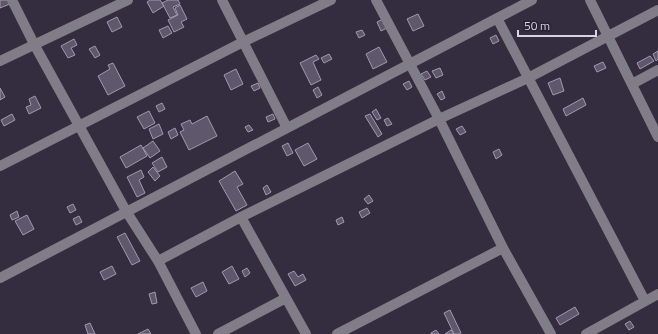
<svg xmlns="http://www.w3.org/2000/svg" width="658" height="334" font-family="'Titillium Web',sans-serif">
<rect width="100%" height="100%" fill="#342c3f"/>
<path fill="#5f576c" stroke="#a299b0" d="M0 0H8L10 4 0 8Z
M150 0H160L164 6 153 13 147 2Z
M168 0H178L180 4 173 7 177 15 170 18 162 3Z
M180 5 187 19 181 22 184 27 174 32 168 20 178 15 175 8Z
M418 14 424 26 413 31 407 19Z
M117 17 122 27 112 32 107 22Z
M383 19 387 28 381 31 377 22Z
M168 26 172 33 163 38 159 30Z
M362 30 365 35 359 38 356 32Z
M496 35 499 41 493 44 490 38Z
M74 39 77 45 71 48 75 55 68 58 61 46Z
M95 46 100 55 95 58 89 49Z
M379 47 387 62 373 69 366 54Z
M658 51V59L656 61 653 54Z
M329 54 332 59 324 63 321 58Z
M316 55 319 59 313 62 321 80 311 85 300 63Z
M650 56 654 61 640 69 637 63Z
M603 62 606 68 597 72 594 66Z
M113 63 125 86 108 95 98 76 110 69 108 65Z
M440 68 443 75 436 78 432 71Z
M236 69 243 84 231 90 224 75Z
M427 71 431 77 425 80 421 74Z
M560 78 564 91 553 95 548 83Z
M409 81 412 87 407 90 403 84Z
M258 83 260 88 254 91 251 86Z
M318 87 322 95 317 98 313 90Z
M0 88 5 97 0 100Z
M442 91 445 98 441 100 437 94Z
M35 96 41 108 29 114 26 107 31 105 29 99Z
M583 98 586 105 566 116 563 109Z
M162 103 165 109 159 112 156 106Z
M376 109 381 118 377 120 372 112Z
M149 111 155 123 144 129 137 117Z
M12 114 15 120 4 126 1 120Z
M273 114 275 119 268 122 266 117Z
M370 114 382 134 378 137 365 116Z
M207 116 217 136 189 150 180 132 184 130 181 124 190 120 192 124Z
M388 118 392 124 387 126 384 120Z
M159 124 163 134 153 139 149 129Z
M249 125 253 130 248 132 245 127Z
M462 126 466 132 460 135 456 129Z
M175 128 178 135 171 139 168 132Z
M153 141 160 151 150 158 143 148Z
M288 143 293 153 287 156 282 146Z
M308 143 317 159 304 166 295 150Z
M141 145 147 156 126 168 120 157Z
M499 149 502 155 496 159 493 152Z
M162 157 167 167 158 172 152 163Z
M153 167 160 176 155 181 148 172Z
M141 170 144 177 139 180 145 193 137 197 127 177Z
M235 171 243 184 237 187 247 205 236 211 219 181Z
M267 185 271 192 266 195 263 188Z
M369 195 373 201 368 204 364 199Z
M73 204 76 210 70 213 67 207Z
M367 208 370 213 362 218 359 212Z
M17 211 19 217 12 220 10 215Z
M27 215 34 229 23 235 15 221Z
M79 216 82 222 76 225 73 219Z
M342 217 344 222 338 225 336 220Z
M125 233 140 261 132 265 117 237Z
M112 266 116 274 104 280 100 272Z
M232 266 239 279 229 284 222 272Z
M247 268 250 273 245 277 242 271Z
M294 271 298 277 303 274 306 280 295 286 288 274Z
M203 282 207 291 196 297 191 288Z
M155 292 157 303 152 304 149 294Z
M575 307 579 314 560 325 556 318Z
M450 310 461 333 459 334H454L444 313Z
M630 321 634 327 629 330 625 324Z
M90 323 95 334H88L85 325Z
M148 329 151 334H138Z
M436 330 439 334H431V333Z
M451 330 454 334H445Z"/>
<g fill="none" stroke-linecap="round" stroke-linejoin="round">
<path stroke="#817d88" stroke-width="10" d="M12 0 34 44 126 211 158 261 196 334
M222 0 287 128
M376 0 439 119 503 248 551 334
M590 0 658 137
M497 18 645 301
M0 61 128 0
M632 84 658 70
M0 166 243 42 331 0
M241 217 306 334
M158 261 241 217 439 119 528 78 658 10
M0 278 532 0
M218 334 286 298
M337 334 503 248
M586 334 658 294"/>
</g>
<path d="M518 30v6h78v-6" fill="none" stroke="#d9d4e1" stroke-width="2"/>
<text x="524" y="30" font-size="12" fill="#d9d4e1" stroke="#2a2235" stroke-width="3" paint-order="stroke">50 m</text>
</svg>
